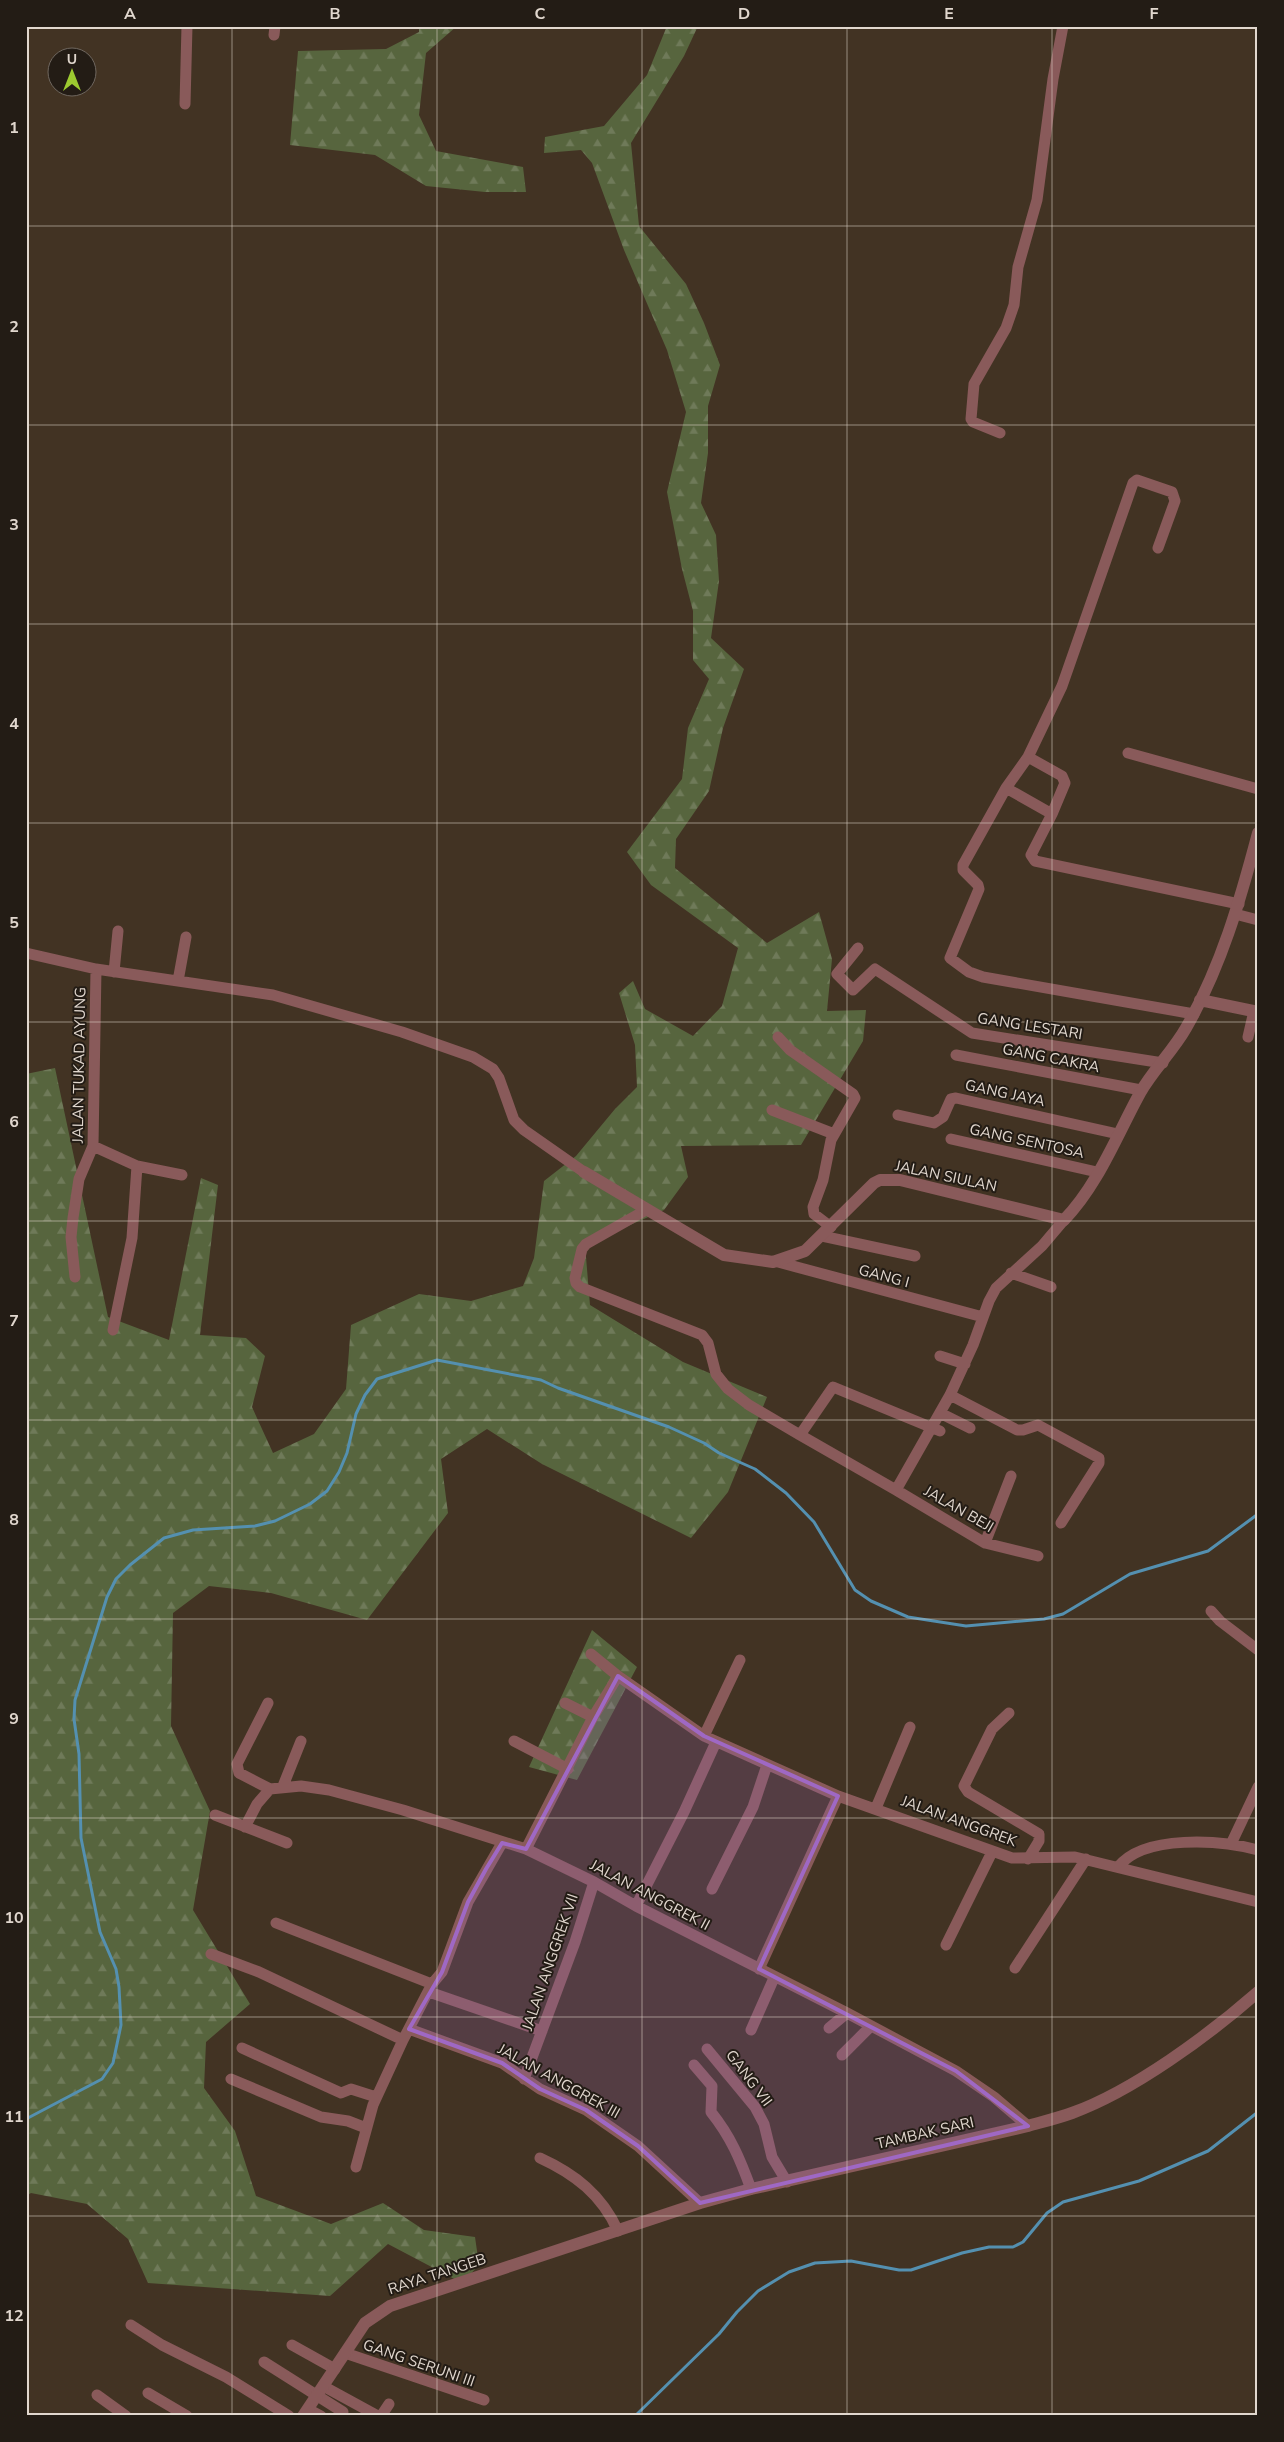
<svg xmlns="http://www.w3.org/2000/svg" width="1284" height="2442" font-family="'Nunito Sans',sans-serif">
<defs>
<pattern id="forest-firs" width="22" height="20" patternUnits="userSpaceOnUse" patternTransform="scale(1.25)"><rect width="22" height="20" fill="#57653e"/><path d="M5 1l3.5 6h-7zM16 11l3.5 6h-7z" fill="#6f7a59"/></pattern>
</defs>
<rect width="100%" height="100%" fill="#423323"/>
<path fill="url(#forest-firs)" d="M419 26H457L426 53 419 115 436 151 523 167 526 192H485L426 186 375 155 290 145 298 51 386 49 419 32Z
M667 26H698L684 56 631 143 639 226 686 284 704 323 720 365 708 406V453L701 503 716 535 719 581 711 638 744 669 723 728 709 791 676 839 675 868 767 943 819 912 832 959 827 1011 866 1010 863 1041 801 1145 681 1146 688 1177 664 1210 585 1245 590 1305 683 1362 767 1397 728 1492 691 1538 542 1464 487 1429 441 1459 448 1513 367 1620 271 1593 209 1586 173 1613 171 1726 210 1811 193 1910 250 2004 206 2042 204 2088 235 2131 256 2196 331 2224 383 2203 424 2230 475 2237 479 2265 462 2283 388 2244 330 2296 148 2283 128 2239 87 2204 31 2193 26 2196V1074L55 1068 108 1317 169 1340 201 1178 218 1185 200 1335 246 1338 265 1356 252 1407 273 1453 314 1434 346 1389 351 1325 419 1294 471 1301 523 1286 534 1258 544 1181 576 1156 615 1109 637 1087 635 1045 619 993 633 981 645 1009 693 1036 722 1006 738 948 651 885 627 852 682 779 688 728 709 679 693 660V611L682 569 667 492 686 412 667 350 624 250 592 163 581 150 544 153 545 137 604 126 647 75Z
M592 1630 637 1667 577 1780 529 1767Z"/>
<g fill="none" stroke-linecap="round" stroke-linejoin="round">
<path stroke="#5490b0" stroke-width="3" d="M26 2119 102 2079 113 2063 121 2025 119 1987 116 1969 100 1932 81 1838 79 1754 74 1719 75 1700 107 1597 116 1579 130 1565 164 1538 193 1530 255 1526 275 1521 310 1504 327 1491 339 1472 347 1453 356 1414 365 1395 377 1379 437 1360 541 1380 558 1388 669 1427 704 1443 719 1453 755 1469 786 1493 814 1522 855 1590 871 1601 908 1617 966 1626 1044 1619 1063 1614 1130 1574 1208 1551 1258 1514
M635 2416 719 2334 737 2312 758 2291 789 2272 815 2263 851 2261 899 2270H911L962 2253 989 2247H1013L1023 2242 1047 2213 1063 2202 1139 2181 1208 2151 1258 2112"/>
<path stroke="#895a5a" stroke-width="11" d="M274 35 275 26
M185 104 187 26
M1000 433 973 422 971 419 974 384 1006 328 1014 305 1018 267 1037 200 1053 79 1063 26
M1158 548 1175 501 1172 492 1137 480 1133 483 1062 686 1028 757 1062 776 1065 783 1052 814 1031 855 1035 861 1239 904
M1128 753 1258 789
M1028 757 1006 788 963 865V870L978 885 979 889 950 958 969 972 983 977 1194 1014
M1006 788 1052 814
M1235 914 1258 920
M858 948 837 974 853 990 875 969 972 1033 1163 1063
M26 953 96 969 273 995 402 1032 473 1057 493 1069 499 1078 514 1120 524 1130 584 1172
M114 972 118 931
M178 981 186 937
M778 1037 790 1050 853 1094 855 1098 831 1140 823 1180 813 1207 814 1214 831 1227
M1248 1037 1254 1011
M956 1055 1141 1090
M772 1110 834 1134
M898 1115 934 1123 943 1117 951 1099 956 1098 1118 1134
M951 1139 1097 1172
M93 1146 137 1166 182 1175
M646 1210 586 1244 582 1249 575 1278 576 1283 580 1287 702 1335 708 1343 716 1374 728 1389 749 1405 800 1435 896 1490 950 1395 973 1345 989 1301 996 1288 1042 1246 1064 1220
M822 1236 915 1256
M778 1262 983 1317
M1011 1273 1051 1287
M75 1277 71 1237 73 1218 79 1179 93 1146 96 969
M113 1330 132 1238 137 1166
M940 1356 965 1364
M950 1395 1017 1430H1023L1038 1425 1099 1458V1463L1061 1523
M940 1413 970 1428
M800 1435 833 1387 940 1431
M896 1490 985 1543 1038 1556
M985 1543 1011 1476
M1211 1611 1220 1621 1258 1650
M591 1654 618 1676 704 1736 838 1796 1012 1858 1075 1857 1258 1902
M268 1703 237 1764 239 1773 270 1789
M565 1703 593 1717
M1009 1713 992 1729 964 1786 968 1792 1039 1834V1841L1028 1859
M704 1736 740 1660
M514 1741 568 1769
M283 1786 301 1741
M876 1808 910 1727
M215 1815 287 1843
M245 1827 257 1804 270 1789 301 1786 329 1790 403 1810 526 1849 594 1882 636 1906 847 2013 956 2071 994 2097 1028 2126
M1231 1844 1258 1787
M526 1849 593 1717 618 1676
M1118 1867C1144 1834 1221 1840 1258 1850
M712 1889 753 1807 767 1765
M636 1906 684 1812 716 1742
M276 1923 432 1984
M946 1945 992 1852
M211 1954 259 1972 403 2040
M1015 1968 1086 1859
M759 1969 838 1796
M429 1992 542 2031
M829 2028 847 2013
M409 2029 502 2063 540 2089 586 2110 638 2146 700 2203
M751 2030 774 1978
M242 2048 341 2093 351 2089 376 2097
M707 2049 755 2107 764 2124 772 2157 787 2182
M842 2055 871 2026
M694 2065 712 2086 711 2112C731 2137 740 2159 751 2189
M231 2079 321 2117 348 2121 366 2128
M524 2079 575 1942 594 1882
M540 2158C575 2174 602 2195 618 2231
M356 2167 373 2105 403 2040 432 1984 442 1972 468 1902 502 1843
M131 2325 162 2345 226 2377 289 2416
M292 2345 335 2369
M345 2353 484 2400
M264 2362 343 2412
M323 2386 378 2416
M148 2393 187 2416
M97 2395 126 2416
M308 2409 321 2416
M381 2416 389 2404"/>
<path stroke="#895a5a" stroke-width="12" d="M1200 1000 1258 1012
M584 1172 724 1255 773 1262 805 1251 874 1183 880 1180H900L1064 1220C1098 1185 1117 1135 1140 1093 1153 1070 1173 1051 1186 1028 1221 967 1240 901 1258 833
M303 2416 365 2323 390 2306 700 2203 751 2189 1028 2126C1042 2122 1058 2118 1072 2113 1133 2091 1209 2035 1258 1992"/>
</g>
<path fill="#9f68c4" fill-opacity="0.2" stroke="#9f68c4" stroke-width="4" stroke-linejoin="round" d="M618 1676 704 1736 838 1796 759 1969 956 2071 1028 2126 700 2203 638 2146 586 2110 540 2089 502 2063 409 2029 442 1972 468 1902 486 1869 502 1843 526 1849Z"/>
<path fill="none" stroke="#e1d7ce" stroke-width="1" stroke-opacity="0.55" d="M232 26V2416M437 26V2416M642 26V2416M847 26V2416M1052 26V2416M26 226H1258M26 425H1258M26 624H1258M26 823H1258M26 1022H1258M26 1221H1258M26 1420H1258M26 1619H1258M26 1818H1258M26 2017H1258M26 2216H1258"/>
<g text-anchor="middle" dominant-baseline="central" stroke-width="4" stroke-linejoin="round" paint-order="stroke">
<g font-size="15" fill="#e1d7ce" stroke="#231c15">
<text transform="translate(1030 1026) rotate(9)">GANG LESTARI</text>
<text transform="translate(1051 1058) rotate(11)">GANG CAKRA</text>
<text transform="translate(79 1065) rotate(-89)">JALAN TUKAD AYUNG</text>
<text transform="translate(1005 1093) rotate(12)">GANG JAYA</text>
<text transform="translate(1027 1141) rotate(12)">GANG SENTOSA</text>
<text transform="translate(946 1176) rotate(12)">JALAN SIULAN</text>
<text transform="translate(884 1276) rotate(15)">GANG I</text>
<text transform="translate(959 1509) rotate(30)">JALAN BEJI</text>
<text transform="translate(959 1821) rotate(20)">JALAN ANGGREK</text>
<text transform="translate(650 1895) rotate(28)">JALAN ANGGREK II</text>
<text transform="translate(550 1962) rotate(-71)">JALAN ANGGREK VII</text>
<text transform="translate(749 2078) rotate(53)">GANG VII</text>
<text transform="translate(559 2081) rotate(29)">JALAN ANGGREK III</text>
<text transform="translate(925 2133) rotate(-13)">TAMBAK SARI</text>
<text transform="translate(437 2274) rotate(-18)">RAYA TANGEB</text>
<text transform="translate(419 2363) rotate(19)">GANG SERUNI III</text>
</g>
</g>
<rect width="1284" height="2442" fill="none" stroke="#231c15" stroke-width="55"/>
<g transform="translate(72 72)"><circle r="24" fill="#231c15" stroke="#6f675f"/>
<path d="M0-4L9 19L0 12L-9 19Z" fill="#9dca30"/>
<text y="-8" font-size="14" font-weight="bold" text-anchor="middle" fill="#e1d7ce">U</text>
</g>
<rect x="28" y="28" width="1228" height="2386" fill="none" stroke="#e1d7ce" stroke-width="2"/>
<g font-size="16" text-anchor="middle" font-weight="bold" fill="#e1d7ce">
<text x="130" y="19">A</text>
<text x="335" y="19">B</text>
<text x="540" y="19">C</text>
<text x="744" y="19">D</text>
<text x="949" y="19">E</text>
<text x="1154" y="19">F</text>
<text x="14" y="133">1</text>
<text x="14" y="332">2</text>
<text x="14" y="530">3</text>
<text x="14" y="729">4</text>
<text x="14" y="928">5</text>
<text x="14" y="1127">6</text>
<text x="14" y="1326">7</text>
<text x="14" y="1525">8</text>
<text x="14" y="1724">9</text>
<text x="14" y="1923">10</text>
<text x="14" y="2122">11</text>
<text x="14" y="2321">12</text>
</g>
</svg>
